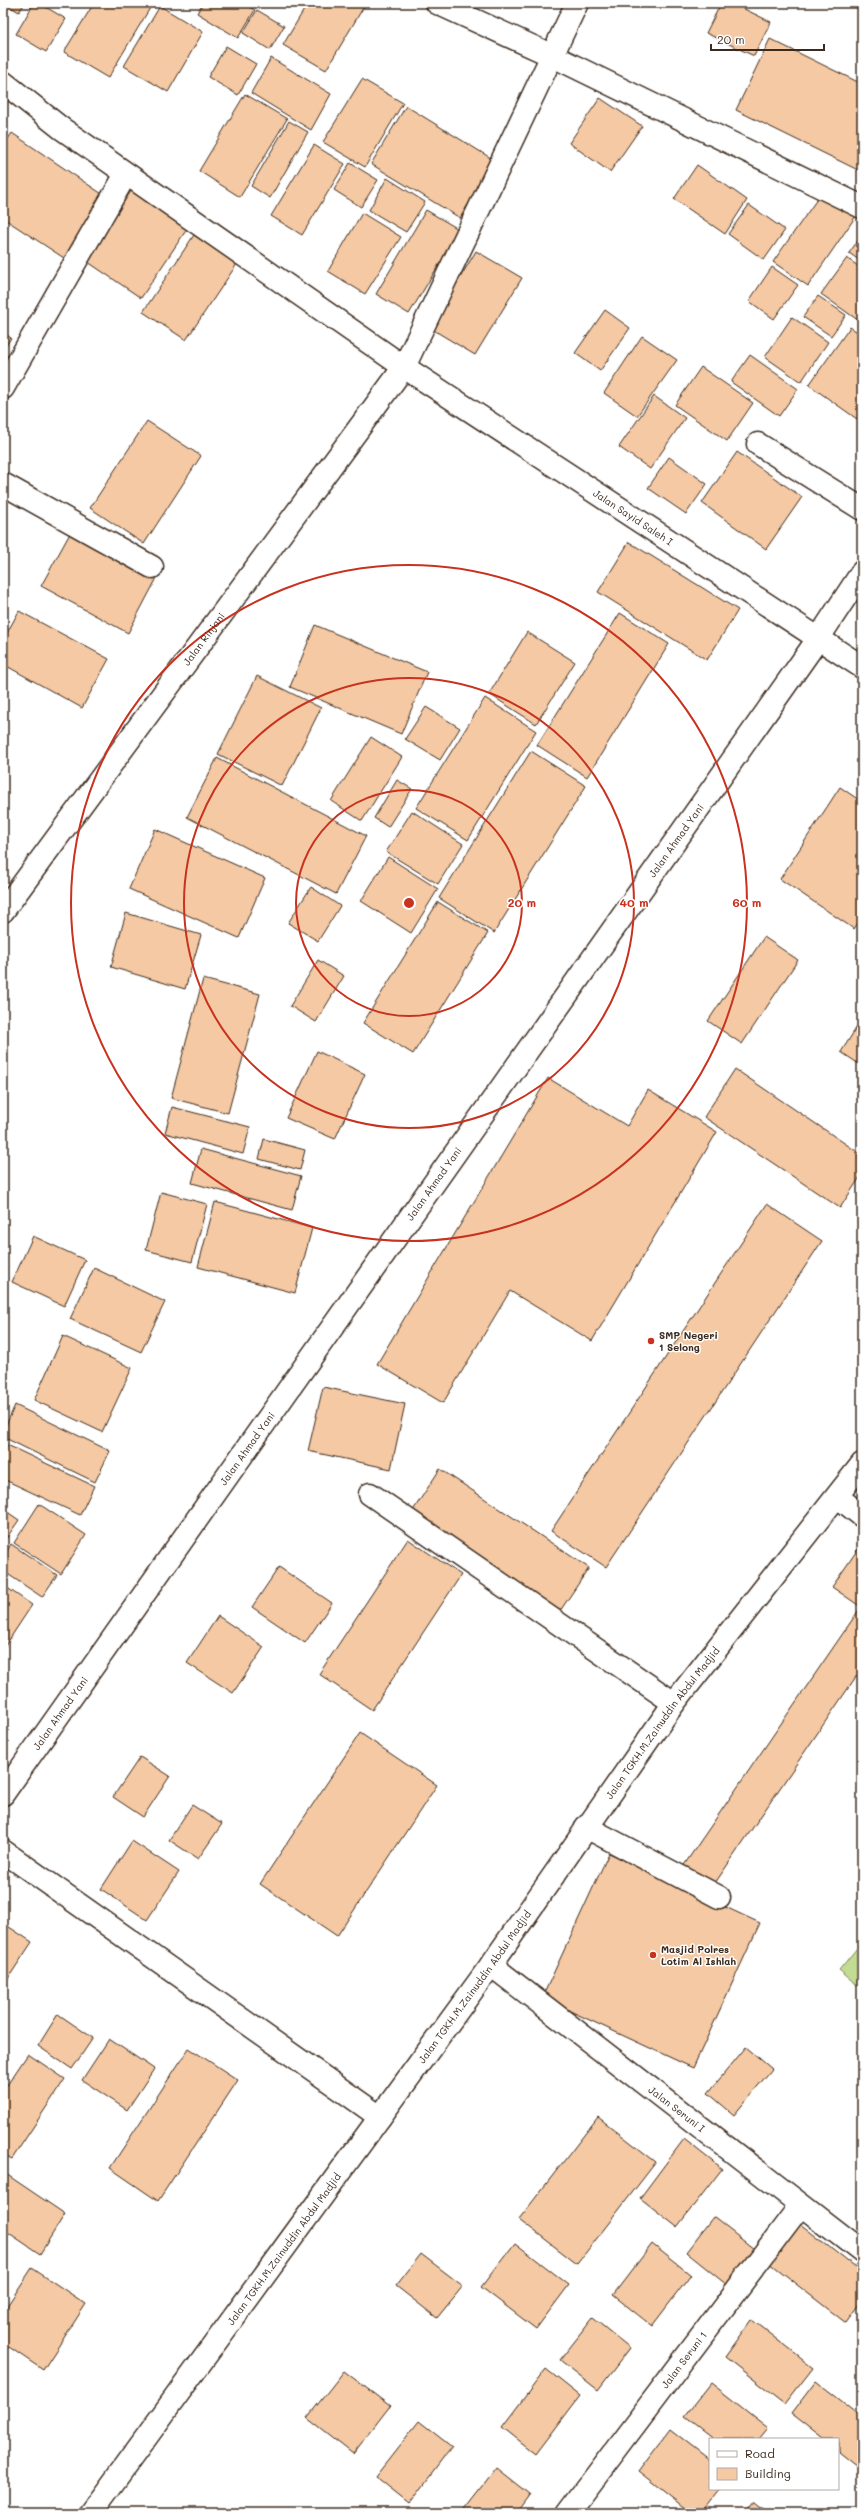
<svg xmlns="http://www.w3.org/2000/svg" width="865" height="2516" font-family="Mali,sans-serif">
<rect width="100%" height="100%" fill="#fff"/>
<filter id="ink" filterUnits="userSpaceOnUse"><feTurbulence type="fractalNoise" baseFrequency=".025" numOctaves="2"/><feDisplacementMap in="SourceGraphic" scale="8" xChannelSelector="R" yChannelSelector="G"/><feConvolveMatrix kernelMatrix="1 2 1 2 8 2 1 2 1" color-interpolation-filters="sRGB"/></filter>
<g filter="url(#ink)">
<path fill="#c3dc93" stroke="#7f8358" d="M862 1942V1989L839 1970Z"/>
<path fill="#f4c9a3" stroke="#3b2a1e" d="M4 3H25L19 12Z
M34 3H39L66 19 46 52 16 34Z
M94 3H153L108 78 64 52Z
M203 3H242L255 10 238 38 197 13Z
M308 3H366L326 70 283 45Z
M721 3H732L771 22 754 56 706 33Z
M160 6 203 32 168 92 124 66Z
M257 10 284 26 270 50 243 33Z
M770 39 862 84V172L736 110Z
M226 46 256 64 238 95 208 77Z
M271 58 331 94 311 130 251 93Z
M362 79 403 103 365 167 323 142Z
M245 94 287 119 240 197 199 171Z
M600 98 642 126 610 172 569 143Z
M406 106 494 160 460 218 371 164Z
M289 121 308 132 270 198 251 186Z
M12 133 108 198 67 260 3 218V146Z
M314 145 345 164 302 235 271 216Z
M350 163 378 180 361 207 334 190Z
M697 165 747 200 725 234 674 199Z
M387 178 425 202 406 232 369 210Z
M133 188 189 226 141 298 85 260Z
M822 192 856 216 808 286 773 262Z
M749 205 785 230 764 260 728 234Z
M426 210 460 230 409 314 376 294Z
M362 213 401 237 365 294 328 271Z
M194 235 237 264 186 340 143 312Z
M862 235V262L849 253Z
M476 251 522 278 475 355 430 328Z
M847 258 862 269V323L821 294Z
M772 267 798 285 774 319 749 301Z
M818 296 846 315 831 336 803 317Z
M605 310 630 328 600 371 575 353Z
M792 317 828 342 801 382 765 357Z
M850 327 862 335V412L857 419 809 385Z
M3 332 11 338 3 350Z
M642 336 677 360 637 416 604 393Z
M750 355 798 389 779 416 731 382Z
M701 367 753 403 727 441 675 405Z
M654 396 685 418 650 469 619 447Z
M147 421 201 456 144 544 90 508Z
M737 452 802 497 766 549 702 503Z
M669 457 707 484 686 514 648 488Z
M73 528 158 576 128 633 41 586Z
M629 542 738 610 707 660 598 592Z
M19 611 109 659 82 708 3 664V640Z
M620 613 669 644 587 777 537 745Z
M315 625 427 672 401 734 290 687Z
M527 632 575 662 536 724 489 694Z
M257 676 321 708 282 786 218 754Z
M485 698 536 731 468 840 416 808Z
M426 707 460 728 440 760 405 739Z
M371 737 402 757 362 821 331 801Z
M531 751 586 786 494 933 439 898Z
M217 758 366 836 336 894 187 817Z
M397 780 412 789 388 827 374 818Z
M840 787 862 802V917L854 929 780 879Z
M412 811 463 844 438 884 386 852Z
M155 829 265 878 239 938 129 889Z
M388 857 438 889 411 933 361 901Z
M311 887 340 906 318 941 288 923Z
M438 902 488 933 413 1054 363 1023Z
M126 913 201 935 185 989 111 967Z
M764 937 798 960 742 1044 708 1021Z
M318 960 344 976 316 1022 290 1006Z
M203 979 260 994 228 1113 171 1098Z
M862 1019V1066L841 1052Z
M317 1051 365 1074 335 1139 286 1118Z
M735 1069 862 1155V1174L840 1208 704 1117Z
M548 1078 627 1126 648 1090 717 1132 592 1341 510 1291 443 1403 377 1364Z
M172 1107 250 1127 243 1154 165 1133Z
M264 1139 305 1150 300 1170 259 1159Z
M201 1149 301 1176 292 1210 192 1183Z
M161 1192 207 1204 192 1262 146 1250Z
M215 1202 312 1228 295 1293 198 1267Z
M767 1204 822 1241 606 1567 551 1531Z
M33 1236 85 1260 64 1306 12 1282Z
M94 1268 165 1302 141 1352 70 1319Z
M63 1336 132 1368 102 1432 34 1400Z
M323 1387 405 1404 391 1469 308 1451Z
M15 1405 110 1451 95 1482 3 1437V1432Z
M3 1443 94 1486 80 1515 3 1479Z
M440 1469 589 1568 560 1611 412 1512Z
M39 1504 86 1535 61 1574 14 1543Z
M3 1509 19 1520 3 1543Z
M408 1539 461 1575 372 1710 319 1674Z
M11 1544 57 1575 42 1597 3 1571V1557Z
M858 1549 862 1552V1668L711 1889 682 1868 861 1607 832 1587Z
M279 1567 332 1603 305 1643 252 1607Z
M3 1585 32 1605 3 1649Z
M218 1616 264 1647 233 1693 187 1663Z
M360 1733 437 1785 337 1936 260 1884Z
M140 1757 170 1776 143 1817 113 1797Z
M192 1805 222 1824 198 1859 169 1840Z
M132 1841 179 1872 147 1920 101 1889Z
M609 1853 760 1923 693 2068 542 1998Z
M3 1923 32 1942 3 1986Z
M58 2014 93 2038 72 2069 38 2046Z
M109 2039 154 2069 127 2110 82 2080Z
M746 2047 772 2069 734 2115 708 2093Z
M189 2048 238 2080 158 2201 110 2168Z
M28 2054 65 2079 12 2159 3 2154V2091Z
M598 2117 656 2162 577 2264 519 2219Z
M684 2139 722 2169 677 2227 640 2198Z
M3 2172 65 2214 40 2254 3 2229Z
M713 2217 754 2249 727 2285 686 2252Z
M799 2223 862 2273V2301L846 2323 769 2263Z
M515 2243 569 2285 536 2329 481 2287Z
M652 2244 691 2275 652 2326 613 2295Z
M421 2254 463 2286 437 2318 396 2286Z
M32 2268 86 2304 43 2370 3 2343V2312Z
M593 2318 630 2348 598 2390 560 2360Z
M752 2320 813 2368 785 2404 725 2357Z
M546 2369 580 2396 536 2454 502 2427Z
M344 2371 390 2406 353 2454 307 2418Z
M816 2381 862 2417V2470L838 2451V2439H823L791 2414Z
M711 2383 768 2428 759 2439H715L685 2416Z
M419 2421 452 2447 409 2504 375 2477Z
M670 2429 710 2460V2489H721L702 2513H691L638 2471Z
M497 2468 530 2494 516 2513H462Z
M755 2501 770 2513H746Z"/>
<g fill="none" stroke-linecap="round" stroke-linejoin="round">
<g stroke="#3b2a1e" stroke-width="25">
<g id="minor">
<path d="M437 3 553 56 862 207"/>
<path id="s1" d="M3 82 61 128 404 367 862 667"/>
<path d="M3 388 126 174"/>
<path d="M758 444 862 509"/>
<path d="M3 484 152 567"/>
<path id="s2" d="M3 911 404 367 577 3"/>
<path d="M370 1494 674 1703"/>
<path d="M838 1497 862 1516"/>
<path id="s3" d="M3 1794 818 639 862 572"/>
<path d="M586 1827 719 1897"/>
<path d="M3 1851 380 2117"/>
<path id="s4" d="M491 1965 862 2252"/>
<path id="s5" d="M568 2513 800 2206"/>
</g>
</g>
<g stroke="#3b2a1e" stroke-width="25">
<g id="major">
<path id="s6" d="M91 2513 491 1965 674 1703 862 1464"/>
</g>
</g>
<use href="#minor" stroke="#fff" stroke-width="22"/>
<use href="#major" stroke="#fff" stroke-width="22"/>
</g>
</g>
<g fill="none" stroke="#c8321e" stroke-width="2">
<circle cx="409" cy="903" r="113"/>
<circle cx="409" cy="903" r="225"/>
<circle cx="409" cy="903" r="338"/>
</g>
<g fill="#c8321e" stroke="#fff" stroke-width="1.5">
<circle cx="651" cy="1341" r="4"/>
<circle cx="653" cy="1955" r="4"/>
</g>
<g text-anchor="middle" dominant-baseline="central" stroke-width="3" stroke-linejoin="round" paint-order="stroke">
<g font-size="10" fill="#3b2a1e" stroke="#fff">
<text stroke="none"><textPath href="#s1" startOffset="766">Jalan Sayid Saleh I</textPath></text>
<text stroke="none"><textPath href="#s2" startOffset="338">Jalan Rinjani</textPath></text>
<text stroke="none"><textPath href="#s3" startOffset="1167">Jalan Ahmad Yani</textPath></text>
<text stroke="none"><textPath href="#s3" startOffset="747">Jalan Ahmad Yani</textPath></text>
<text stroke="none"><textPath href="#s3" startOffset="423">Jalan Ahmad Yani</textPath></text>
<text stroke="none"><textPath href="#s3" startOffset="99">Jalan Ahmad Yani</textPath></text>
<text stroke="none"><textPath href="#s6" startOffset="975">Jalan TGKH.M.Zainuddin Abdul Madjid</textPath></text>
<text stroke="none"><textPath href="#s6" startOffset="651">Jalan TGKH.M.Zainuddin Abdul Madjid</textPath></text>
<text stroke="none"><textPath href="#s4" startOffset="235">Jalan Seruni I</textPath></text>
<text stroke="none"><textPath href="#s6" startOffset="327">Jalan TGKH.M.Zainuddin Abdul Madjid</textPath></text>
<text stroke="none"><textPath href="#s5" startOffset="192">Jalan Seruni 1</textPath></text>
</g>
<g font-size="10" font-weight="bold" fill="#3b2a1e" stroke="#fff" text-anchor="start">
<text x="659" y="1335">SMP Negeri<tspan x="659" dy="12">1 Selong</tspan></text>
<text x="661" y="1949">Masjid Polres<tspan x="661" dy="12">Lotim Al Ishlah</tspan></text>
</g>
</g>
<circle cx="409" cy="903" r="6" fill="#c8321e" stroke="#fff" stroke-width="2"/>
<g font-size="12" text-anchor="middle" font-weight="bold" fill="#c8321e" stroke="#fff" stroke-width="3" stroke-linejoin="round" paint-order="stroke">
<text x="522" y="907">20 m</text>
<text x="634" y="907">40 m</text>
<text x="747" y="907">60 m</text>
</g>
<rect width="865" height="2516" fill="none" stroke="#fff" stroke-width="16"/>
<rect x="8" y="8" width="849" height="2500" fill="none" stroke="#3b2a1e" stroke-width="1.5" filter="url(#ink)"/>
<rect x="709" y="2438" width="130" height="52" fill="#ffffff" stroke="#b1aaa5"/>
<rect x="717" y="2451" width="20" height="6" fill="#ffffff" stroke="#b1aaa5"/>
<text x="745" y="2458" font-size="12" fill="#3b2a1e">Road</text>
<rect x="717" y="2468" width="20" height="12" fill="#f4c9a3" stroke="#b1aaa5"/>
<text x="745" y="2478" font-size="12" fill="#3b2a1e">Building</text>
<path d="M711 44v6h113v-6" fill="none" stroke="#3b2a1e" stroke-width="2"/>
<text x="717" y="44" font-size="12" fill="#3b2a1e" stroke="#ffffff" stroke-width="3" paint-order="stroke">20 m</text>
</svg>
